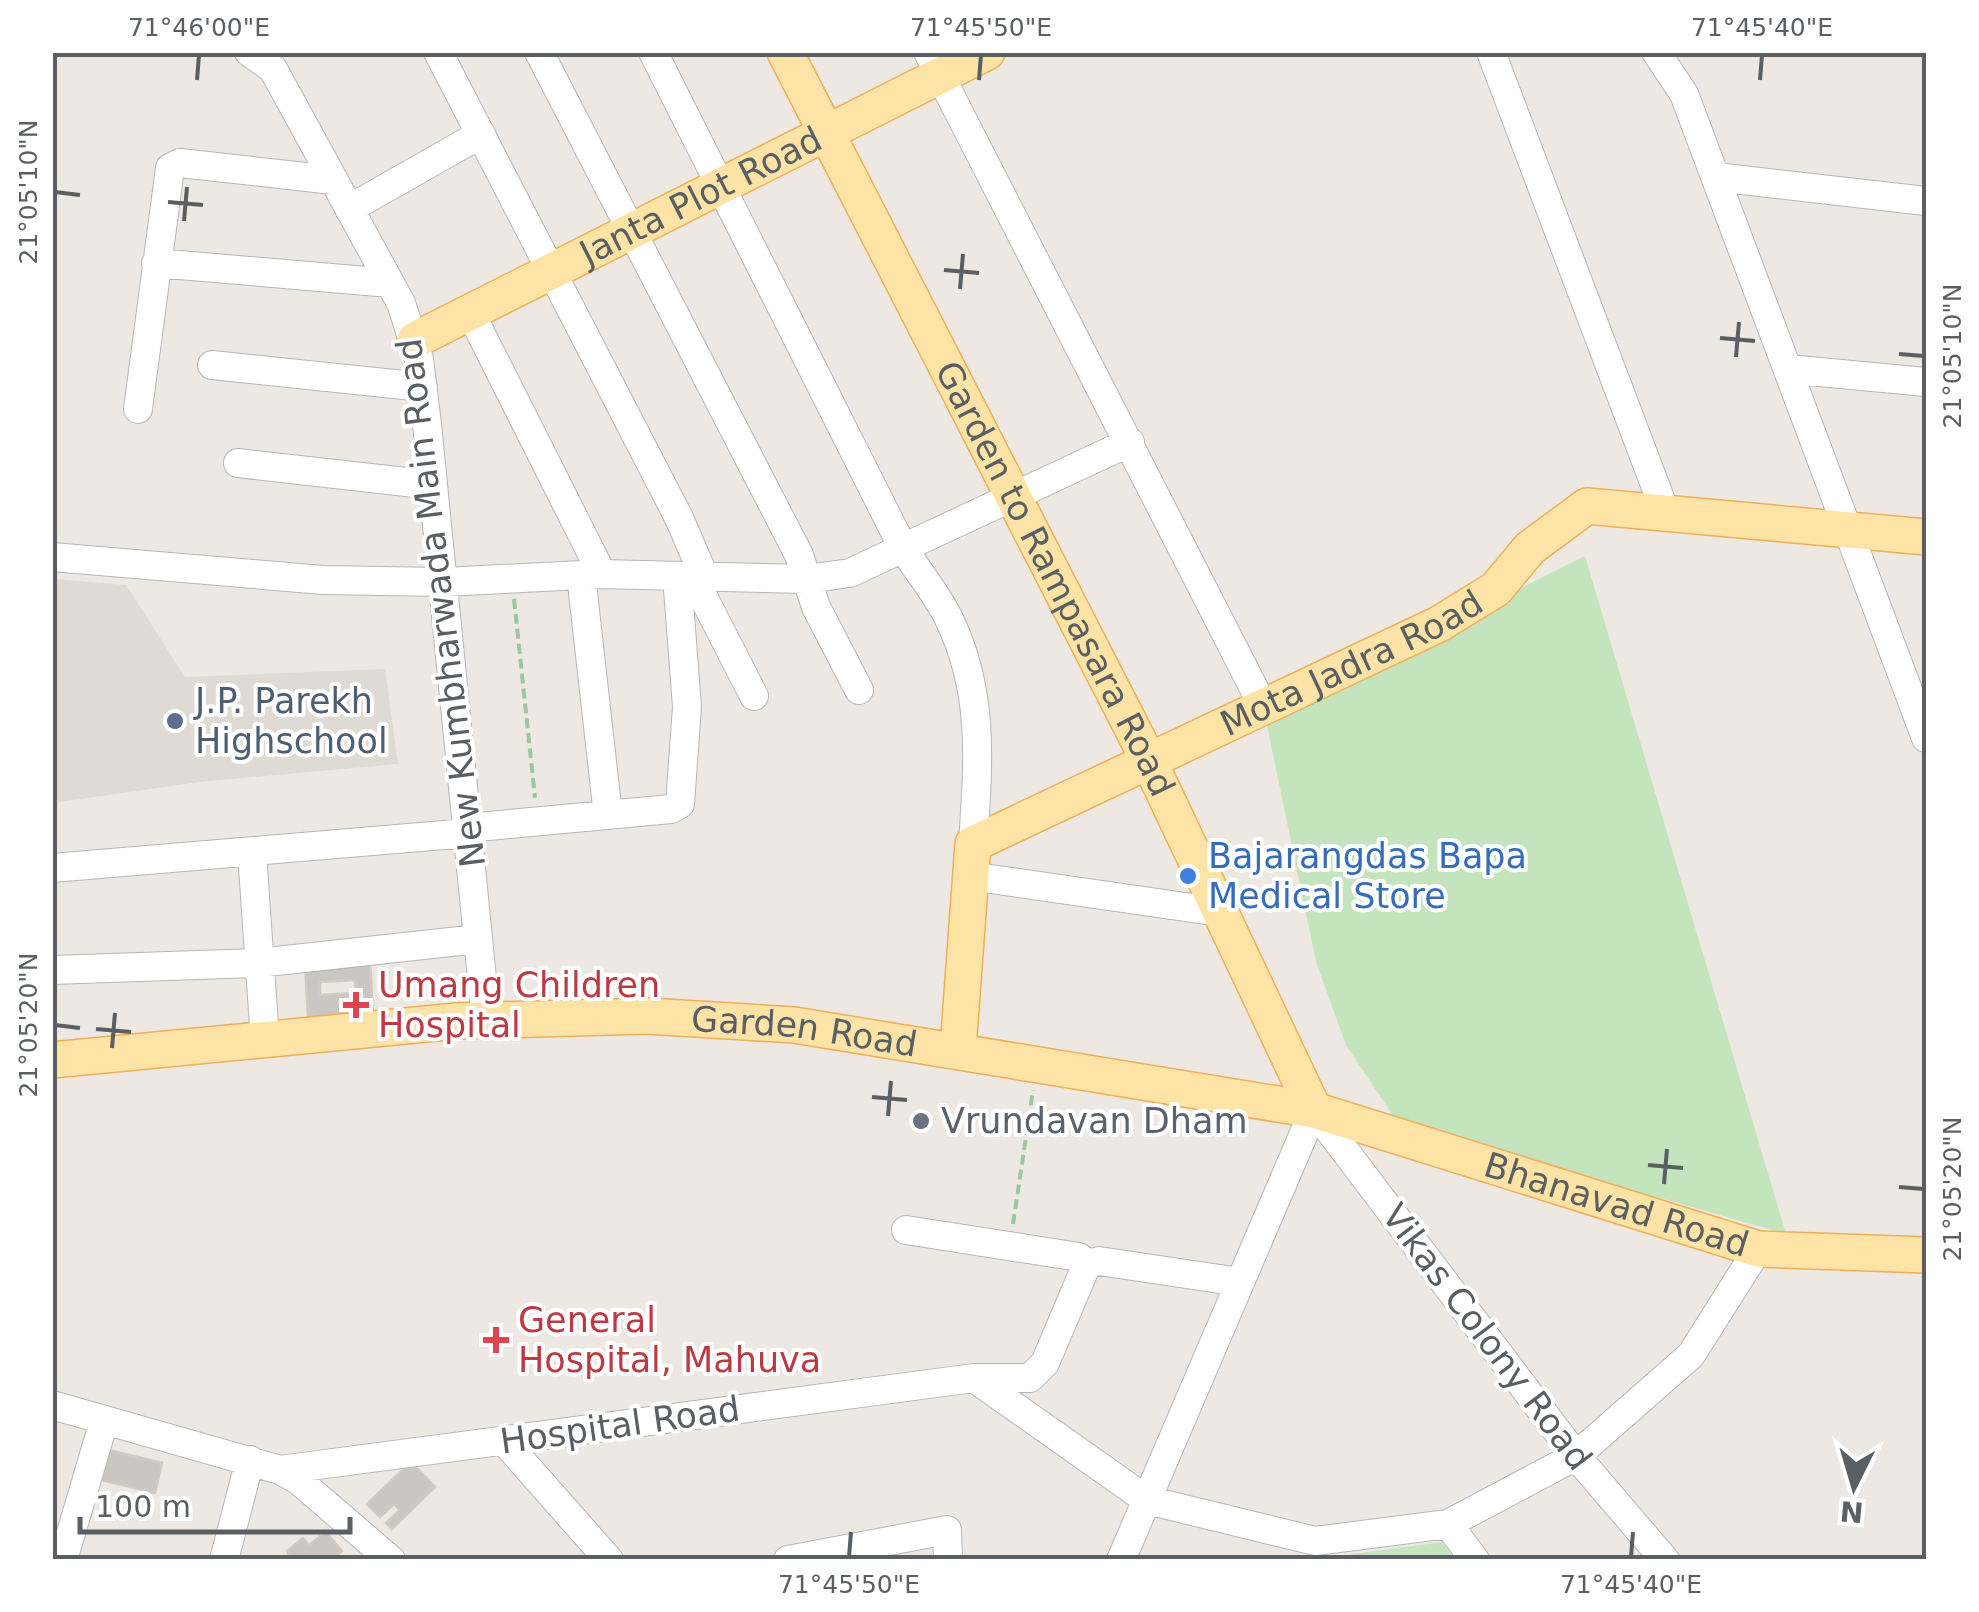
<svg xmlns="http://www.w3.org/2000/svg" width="1979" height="1612" font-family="'DejaVu Sans',sans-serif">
<rect width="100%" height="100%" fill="#ede9e2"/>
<path fill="#dfdad3" d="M53 579 126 585 185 677 385 669 398 764 199 782 53 803Z"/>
<path fill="#c4e4be" d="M1585 556 1786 1234 1398 1123 1346 1045 1316 962 1265 716Z
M1442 1542 1455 1559H1324L1325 1558Z"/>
<path fill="#cac6c1" stroke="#d1cac0" stroke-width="2.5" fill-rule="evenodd" d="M370 961 373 1013 308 1017 305 965ZM355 980 356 993 320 995V982Z
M109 1450 162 1463 155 1493 102 1480Z
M411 1462 435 1487 392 1529 386 1523 400 1510 394 1504 380 1517 367 1504Z
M326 1532 342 1551 331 1560H291L287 1551 303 1538 309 1545Z"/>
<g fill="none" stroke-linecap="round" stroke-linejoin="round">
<g stroke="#b3b6b9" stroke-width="30">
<path id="minor" d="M249 52 273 69 401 303 419 359 427 424 486 1019
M438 52 679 518 704 576
M539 52 799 555 816 607 859 690
M928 52 1262 704
M1491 52 1666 514
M1656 52 1684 94 1926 738
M1716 177 1926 201
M349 209 481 134
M156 263 390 283
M470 312 602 574
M212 365 423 387
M1788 369 1926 382
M138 409 170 168 180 163 333 180
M238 463 433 485
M52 557 323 580 443 582 602 574 807 579 850 573 903 548 653 52
M581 575 608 815
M693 577 754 696
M467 828 671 809 680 804 687 707 677 576
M973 844C978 765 985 695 950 621 938 595 918 572 903 548L1130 442
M252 853 265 1040
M52 868 468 833
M970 876 1220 912
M52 970 258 963 478 939
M906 1230 1079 1257 1087 1264
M974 1378H1030L1045 1363 1087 1264 1099 1261 1240 1282
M52 1405 280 1470 974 1378 1147 1500 1315 1541 1448 1524 1576 1456 1691 1355 1758 1249
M504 1441 609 1560
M280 1470 298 1480 391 1560
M1448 1524 1475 1560
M63 1560 104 1421
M224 1560 250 1460
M788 1560 947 1530 948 1560
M1121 1560 1314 1110 1576 1456 1665 1560"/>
</g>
<g stroke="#efaf59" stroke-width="38">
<g id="major">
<path id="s1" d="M785 52 1148 759 1314 1110"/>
<path id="s2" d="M415 340 987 52"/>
<path id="s3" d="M958 1049 973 844 1439 624 1496 589 1530 548 1587 506 1926 537"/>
<path id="s4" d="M52 1060 457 1021 648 1016 794 1025 1314 1110 1758 1249 1926 1255"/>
</g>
</g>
<path stroke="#99c8a0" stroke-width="4" stroke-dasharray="10 5" stroke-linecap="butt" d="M514 599 535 798
M1013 1224 1033 1090"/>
<use href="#minor" stroke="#fff" stroke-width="28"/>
<use href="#major" stroke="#fee3a6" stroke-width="35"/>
</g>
<path fill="none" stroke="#5a5f63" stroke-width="4" d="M197 80 199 55M979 80 981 55M1760 80 1762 55M55 192 80 195M168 202 203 205M184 221 187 187M944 270 979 273M960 289 963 254M1720 338 1755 341M1899 354 1924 356M1736 357 1739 322M55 1025 80 1028M96 1029 131 1032M112 1048 115 1013M872 1097 907 1100M888 1116 891 1081M1648 1165 1683 1168M1664 1184 1667 1149M1899 1187 1924 1189M849 1557 851 1532M1631 1557 1633 1532"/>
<circle fill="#5c6f8a" stroke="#fff" stroke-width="4" cx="175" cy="721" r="10"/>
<circle fill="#3f7fe0" stroke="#fff" stroke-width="4" cx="1188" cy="876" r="10"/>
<g fill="#e0444e" stroke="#fff" stroke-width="4">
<path d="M351 990h10v10h10v10h-10v10h-10v-10h-10v-10h10z"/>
<path d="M491 1325h10v10h10v10h-10v10h-10v-10h-10v-10h10z"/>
</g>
<circle fill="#6b7280" stroke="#fff" stroke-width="4" cx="921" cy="1121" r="10"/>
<g text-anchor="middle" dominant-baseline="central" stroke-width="8" stroke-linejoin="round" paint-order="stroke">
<g font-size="35" fill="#5a5f63" stroke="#fff">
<text stroke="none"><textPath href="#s2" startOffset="320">Janta Plot Road</textPath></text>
<text stroke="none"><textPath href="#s1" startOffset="592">Garden to Rampasara Road</textPath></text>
<text transform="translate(441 603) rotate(-97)">New Kumbharwada Main Road</text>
<text stroke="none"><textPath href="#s3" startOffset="625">Mota Jadra Road</textPath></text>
<text stroke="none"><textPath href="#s4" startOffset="755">Garden Road</textPath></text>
<text stroke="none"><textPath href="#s4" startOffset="1588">Bhanavad Road</textPath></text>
<text transform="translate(1487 1337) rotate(53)">Vikas Colony Road</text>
<text transform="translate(620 1425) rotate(-8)">Hospital Road</text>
</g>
<g font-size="35" fill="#4e5e75" stroke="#fff" text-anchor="start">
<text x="195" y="701">J.P. Parekh<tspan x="195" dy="40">Highschool</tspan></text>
</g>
<g font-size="35" fill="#366cbe" stroke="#fff" text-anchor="start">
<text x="1208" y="856">Bajarangdas Bapa<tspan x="1208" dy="40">Medical Store</tspan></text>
</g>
<g font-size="35" fill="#be3a42" stroke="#fff" text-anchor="start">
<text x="378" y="985">Umang Children<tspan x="378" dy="40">Hospital</tspan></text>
<text x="518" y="1320">General<tspan x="518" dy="40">Hospital, Mahuva</tspan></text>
</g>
<g font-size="35" fill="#5b616d" stroke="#fff" text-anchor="start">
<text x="941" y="1121">Vrundavan Dham</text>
</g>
</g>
<rect width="1979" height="1612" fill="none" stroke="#ffffff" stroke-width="110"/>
<g transform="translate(1854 1487) rotate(185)" stroke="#ffffff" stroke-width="8" paint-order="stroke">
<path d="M0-8L18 38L0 25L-18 38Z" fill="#5a5f63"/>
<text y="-15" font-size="28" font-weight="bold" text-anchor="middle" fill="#5a5f63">N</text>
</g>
<path d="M80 1517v15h270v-15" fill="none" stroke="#5a5f63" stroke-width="5"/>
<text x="95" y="1517" font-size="30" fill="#5a5f63" stroke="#ffffff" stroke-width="8" paint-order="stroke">100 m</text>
<rect x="55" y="55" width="1869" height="1502" fill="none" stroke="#5a5f63" stroke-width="4"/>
<g font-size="25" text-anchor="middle" fill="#5a5f63">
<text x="199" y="36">71°46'00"E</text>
<text x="981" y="36">71°45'50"E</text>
<text x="1762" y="36">71°45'40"E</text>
<text transform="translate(28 192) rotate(-90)" y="9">21°05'10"N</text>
<text transform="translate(1952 356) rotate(-90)" y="9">21°05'10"N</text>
<text transform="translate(28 1025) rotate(-90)" y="9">21°05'20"N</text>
<text transform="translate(1952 1189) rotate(-90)" y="9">21°05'20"N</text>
<text x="849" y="1593">71°45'50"E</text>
<text x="1631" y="1593">71°45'40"E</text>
</g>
</svg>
